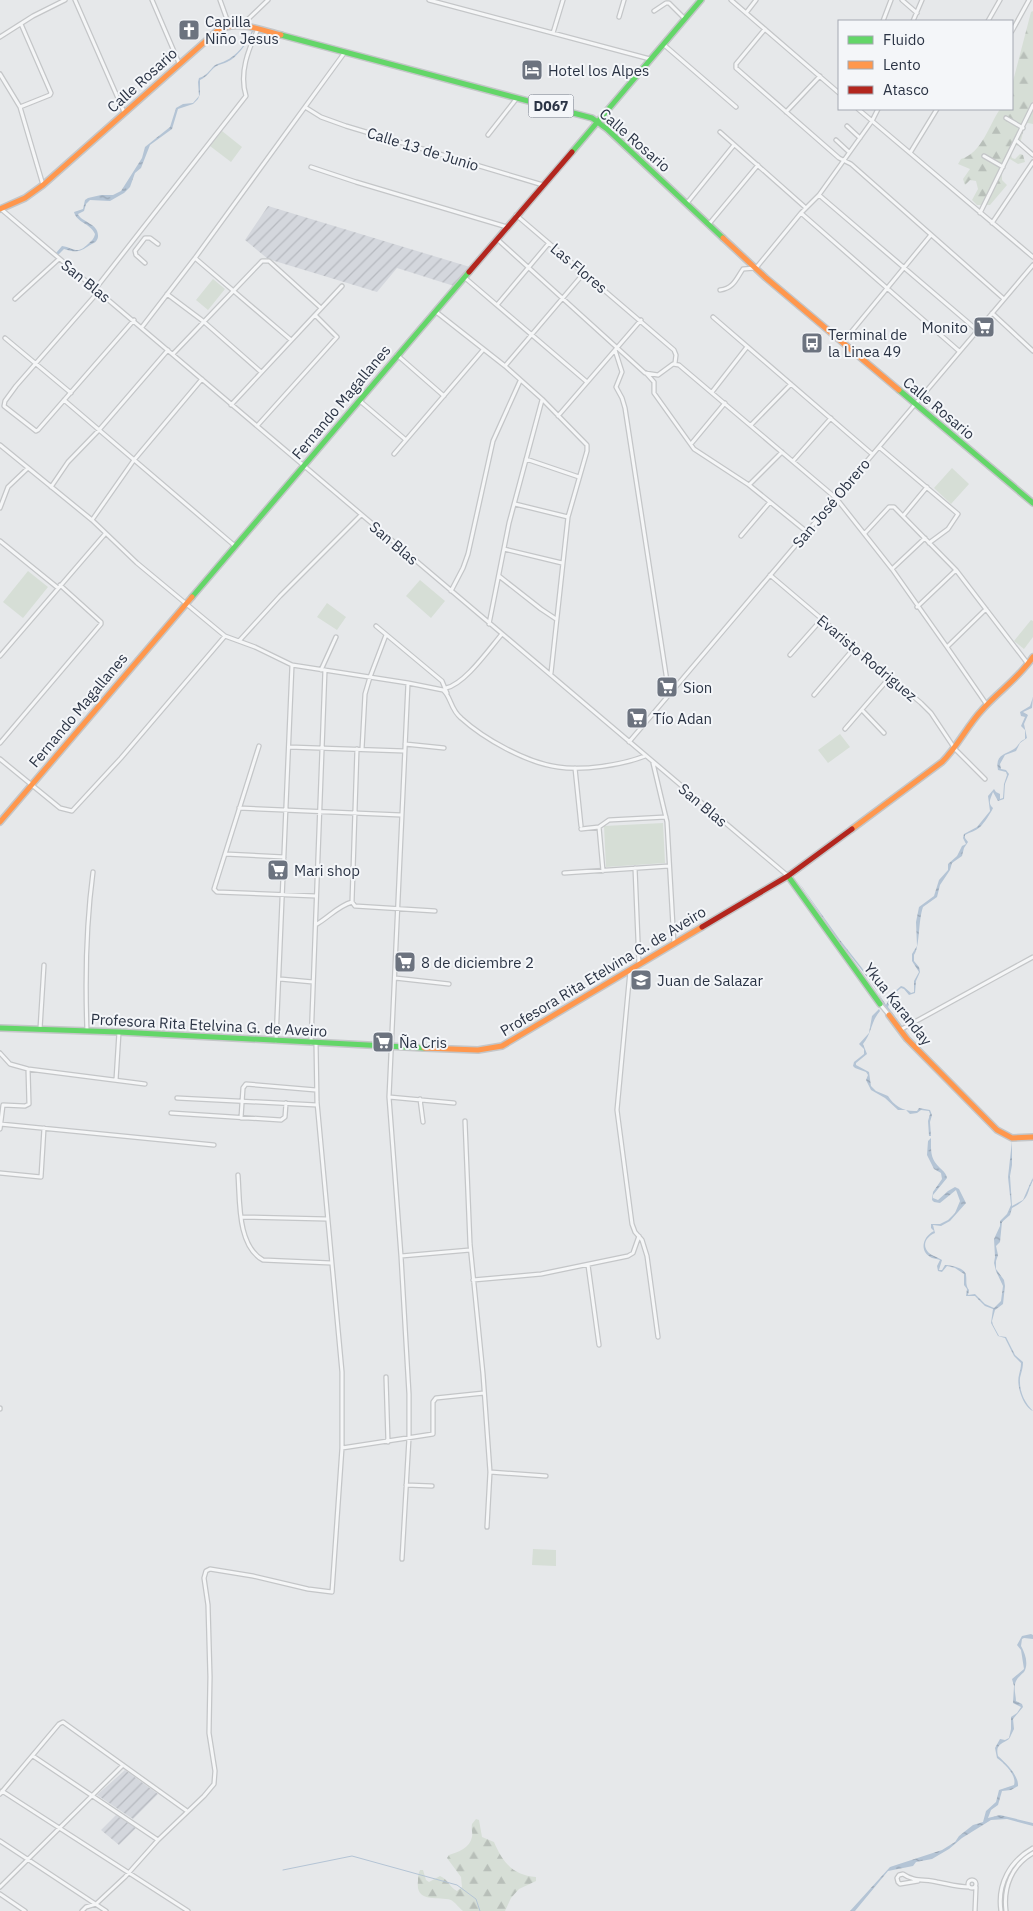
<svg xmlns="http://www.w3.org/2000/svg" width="1033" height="1911" font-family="'IBM Plex Sans',sans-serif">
<defs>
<pattern id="industrial-furrows" width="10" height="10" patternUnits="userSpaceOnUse" patternTransform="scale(1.25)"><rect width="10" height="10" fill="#d4d7dd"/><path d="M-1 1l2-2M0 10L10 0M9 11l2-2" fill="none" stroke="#b6b9bf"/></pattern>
<pattern id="forest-firs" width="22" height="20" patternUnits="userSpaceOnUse" patternTransform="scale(1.25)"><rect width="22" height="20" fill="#d6ded6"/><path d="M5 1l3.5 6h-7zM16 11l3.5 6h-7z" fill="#b8bfb9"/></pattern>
<pattern id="water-ripples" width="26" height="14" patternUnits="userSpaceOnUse" patternTransform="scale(1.25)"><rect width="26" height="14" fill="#b4c4d5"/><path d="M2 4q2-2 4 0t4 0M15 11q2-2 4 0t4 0" fill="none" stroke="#93a0af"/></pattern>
</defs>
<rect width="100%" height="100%" fill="#e6e8ea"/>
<path fill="url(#industrial-furrows)" d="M268 206 470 267 454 286 397 268 377 292 268 259 245 240Z
M125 1770 158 1794 133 1819 97 1795Z
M116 1815 136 1828 119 1845 101 1830Z"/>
<path fill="#d6ded6" d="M222 131 242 147 231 162 210 146Z
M213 279 225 289 208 310 196 300Z
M952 468 969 484 951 504 934 488Z
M28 571 48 587 23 618 3 602Z
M420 580 445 601 431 618 406 596Z
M327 603 346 617 337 630 317 617Z
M1031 620 1033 621V637L1024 649 1014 641Z
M840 734 850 747 828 763 818 750Z
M663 823 665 863 606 867 604 826Z
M533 1549 556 1550V1566L532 1565Z"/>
<path fill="url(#forest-firs)" d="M1033 11V124L1028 123 1025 124 1020 144 1018 146 1012 143 1009 149 1012 158 1015 159 1020 154 1023 155 1025 162 1018 164 1010 159H1007L1002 169V180L1007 185 990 205H977L972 200 978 189 976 181 970 180 965 185 963 179 970 169 958 164 961 159C982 153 989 125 1000 109H1012V85L1031 12Z
M476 1819 479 1820 482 1837 494 1842C503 1863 513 1875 536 1877V1881L519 1889 511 1898 505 1911H463C459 1908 455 1902 451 1900 438 1896 415 1904 418 1881 418 1877 418 1874 420 1870H423L426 1880 429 1882 440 1876C448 1879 450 1888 457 1891L462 1887 461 1877 447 1858 449 1855C458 1852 470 1848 472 1837 473 1833 471 1829 472 1824Z"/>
<path fill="url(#water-ripples)" d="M252 31H253C249 41 237 58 227 62 223 64 219 64 215 67 210 71 207 77 200 80V94L198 99 193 104 178 109 172 129 150 145 141 168 135 173 130 187 124 193 110 201 90 200 86 204 84 211 78 214C82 223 99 223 98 237 97 242 94 243 90 245 80 252 76 253 64 249L58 255 56 253 62 246C74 248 77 255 88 244 92 240 94 239 95 234 90 223 77 223 74 212L83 209 85 200 88 198 101 195H113L121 191 142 158 145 147 170 127 176 108 183 104 193 103 199 96 198 82 199 78C205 77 210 70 214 66 218 63 221 63 225 61 237 56 247 42 252 31Z
M1033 697 1032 708 1023 712 1028 715 1024 724 1027 738 1020 743 1016 751 1005 755 1000 764 1001 769 1006 770 1009 774 1005 784 1004 799 998 801 993 792C991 798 987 803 993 808 992 811 983 825 980 827 976 831 970 832 965 835V838L968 842 964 848 962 856 952 863 950 870 940 885 937 897 923 907C918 921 920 947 914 955V961L919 967 920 972 916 981 915 993 909 995 904 989 901 988 893 995 888 1007 902 1026 885 1006 875 987 839 941 795 877 840 940 862 968 886 1005 892 994 901 986 904 987 911 993 914 992V981L919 972 912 961V954L917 946 916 922 919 907 934 896 939 880 948 870V864L957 856 962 846 966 844 963 838 964 834 977 827 990 811 988 796 994 789 996 792 1000 794V799L1003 798 1004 784 1007 775 1006 772 998 770C995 755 1004 755 1014 749 1019 746 1018 742 1025 739V730L1021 726 1025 717 1021 716 1020 712 1030 706Z
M879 1009 880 1011C871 1021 872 1033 863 1044L867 1054 856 1063V1065L869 1072 871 1086 876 1091 888 1096C894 1106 904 1112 917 1111L919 1108 930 1110 932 1115 930 1122 931 1136H929L928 1121 930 1114 929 1111 921 1110 917 1113 910 1114 906 1110H898L885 1098 871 1090 866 1080 868 1075 866 1072 855 1068 853 1066 854 1062 864 1054V1049L859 1044 869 1033 872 1016Z
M931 1138C931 1151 930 1159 940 1168 944 1172 946 1173 947 1178L933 1195V1198L938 1200 948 1191 955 1187 959 1189 966 1203 950 1221 941 1226 933 1225 935 1233C923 1238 921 1250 934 1256 936 1257 939 1258 942 1260L939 1270H942L945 1265C951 1265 965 1268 966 1275 967 1282 965 1284 969 1290L968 1295 975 1294 985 1304 994 1308 1001 1301 1003 1286 996 1271 994 1263 995 1257 994 1239 1000 1226V1221L1007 1214 1011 1205 1008 1177 1012 1141V1165L1010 1176 1012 1206 1023 1200 1033 1177C1027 1195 1029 1199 1012 1208L1010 1215 1002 1222 1000 1242 996 1246 998 1255 996 1261V1269L1004 1280 1005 1286 1003 1304 995 1310 992 1321 993 1325 999 1336 1006 1337 1015 1355 1023 1362C1023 1369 1021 1373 1020 1378 1019 1392 1025 1403 1033 1411 1023 1407 1016 1385 1019 1375 1020 1370 1021 1368 1021 1363L1014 1356 1005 1338 998 1336 991 1323 993 1309 985 1306 975 1296H966L967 1289 964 1285V1274L955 1268 947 1266 942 1272 938 1271 937 1266 940 1260C938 1259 935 1259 932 1258 919 1252 922 1237 934 1231L931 1228V1224H940L948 1220 955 1213 960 1201 956 1190 940 1203 934 1202 932 1200 933 1192 942 1179 941 1173 934 1169 927 1155 928 1141Z
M1031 1634 1033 1635V1639L1024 1638 1022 1639 1021 1646C1025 1653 1029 1664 1024 1672 1021 1675 1018 1677 1016 1681 1013 1688 1016 1695 1016 1701L1022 1704 1023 1707 1013 1719 1014 1729 1009 1739C1002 1744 995 1744 998 1756 1006 1763 1019 1776 1018 1786L1011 1790 1002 1791 998 1805 991 1810 988 1818 1000 1815 1033 1823V1826L1007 1819 991 1820 962 1838 949 1849 932 1859 916 1862 913 1866 888 1871 855 1911H850L890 1867 942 1850 955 1842 959 1836 973 1825 983 1822 986 1811 996 1802 999 1790 1014 1785C1017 1775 1005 1764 997 1758L995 1748 1000 1739 1005 1740 1009 1738 1011 1729V1717L1017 1713 1021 1707 1013 1703 1014 1686 1012 1679 1024 1669 1021 1650 1017 1645 1022 1636Z"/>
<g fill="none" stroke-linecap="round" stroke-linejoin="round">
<path stroke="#b4c4d5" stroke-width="1" d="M1030 1186 1033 1179
M283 1870 352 1856 457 1885 476 1899 480 1911"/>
<g stroke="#c4c6c8" stroke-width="5.5">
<path id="street" d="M75 0 124 112
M152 0 179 63
M220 0 229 25
M429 0 650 59
M731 0 839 93
M902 0 917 13
M654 11 666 3H669L685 19
M746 13 756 0
M619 17 624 0
M883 21 891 0
M913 21 922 0
M988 21 1000 0
M242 25 268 0
M765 29 736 64V68L839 158 851 164 1004 299
M1012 31 1029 0
M553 33 563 0
M0 37 33 16 65 0
M663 44 736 107
M0 74 20 107 43 185
M20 107 50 95 51 93 21 24
M305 107 321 117 346 126 543 185
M858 109 1033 257
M786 112 820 76
M1006 118 1023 128
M847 126 860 138
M720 132 806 208
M488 135 517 98
M836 140 849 152
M1017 141 1033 155
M910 153 937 109
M984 156 1003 167
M311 167 356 182 507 227
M819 195 977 330
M687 203 734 145
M1 209 788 876
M801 213 959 351
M980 213 1033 105
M516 215 674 350 676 355 675 363
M992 223 1033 162
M709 224 758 165
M497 239 645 373 658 375 673 364 679 365 836 498 892 569 947 647
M195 258 291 340
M145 263 136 255 135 251 145 238H150L158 244
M464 277 587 382
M96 288 246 96C239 73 248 50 258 29
M720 290C734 288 736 279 743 269L756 268 801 213 819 195 872 121 878 109
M99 291 16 386 5 401 4 406 36 431 38 430 134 320
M167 294 203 321 261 372
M15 299 59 259
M497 305 549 243
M435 311 505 366 542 399 587 445V451L568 517 551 673
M992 313 1033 351
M713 317 872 454
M142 327 195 258 345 52
M5 338 71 393
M843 342 930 236
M615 350 622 372 616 387 622 398 625 408 669 694
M173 354 262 261H269L321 308
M397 355 444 396
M505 366 584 273
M646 373 654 382V393L694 449 749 485 807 532
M712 392 747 347
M64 400 235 546
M360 401 406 440
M231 405 342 286
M558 416 641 320
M751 425 791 384
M257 426 337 337 315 315
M691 444 725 403
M0 445 92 520 137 563 225 636 255 647 292 665 408 683 443 690C451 696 450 709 461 718 484 739 527 763 558 767 583 771 622 765 645 756
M879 447 958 514 948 529 929 543
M394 454 483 350
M526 459 579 477
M793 461 831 418
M749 485 782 452
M51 487 68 462 99 430 168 350
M515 504 568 517
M0 508 8 487 28 468
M903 516 927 487
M92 520 134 460 202 379
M865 533 889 507H894L956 570 1028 664
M741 536 770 502
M0 541 58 588
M504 549 562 563
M892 569 925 538
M770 575 921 703 931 713 955 749 985 779
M499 576 541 609 556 619
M451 591 463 568 468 554 493 441 520 381
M917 607 956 570
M986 609 947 647 987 705
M489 624 509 523 542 400
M376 626 442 681 447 693
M239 641 280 596 361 515
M790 655 821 620
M0 656 105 534
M321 670 336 637
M446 688C465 684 489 649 502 634
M814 695 855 647
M862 710 884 733
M845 729 890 677
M629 742 1033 265
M0 743 101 624V622L60 585
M405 744 444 748
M259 746 214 889 217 892 316 896
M289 747 404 751
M362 749 365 694 370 677 386 635
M0 759 60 808 72 811 121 758 225 636
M653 763 667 822 674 944
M575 768 581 826
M239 808 401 815
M599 827 603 871
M581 829 599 827 609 820 666 817
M225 854 284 857
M635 868 639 965
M564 873 669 866
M352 902 357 749
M317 924C329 917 338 906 352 902L355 906 435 911
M630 971 617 1110 632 1224 635 1232 642 1240 647 1256 658 1337
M395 978 449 984
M280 979 313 982
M880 1004 889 1015
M40 1029 44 965
M900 1030 1033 957
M87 1031C85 978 86 925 93 872
M276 1041 292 665
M311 1043 325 670
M0 1053 10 1064 28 1069 145 1084
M116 1080 119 1032
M389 1097 454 1103
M177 1098 317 1105
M420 1099 423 1122
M171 1113 281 1120 285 1117 286 1103
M241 1118 243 1088 246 1084 316 1090
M465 1121 470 1244 483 1374 490 1472 487 1527
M0 1124 214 1145
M0 1129 3 1105 25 1106 29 1104 28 1069
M0 1173 41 1177 44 1128
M238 1175C240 1200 237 1246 263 1260L331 1263
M242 1217 326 1219
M401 1256 470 1250
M588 1265 599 1345
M473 1280 541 1274 628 1256 633 1253 639 1236
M386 1377 388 1442
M0 1408V1409
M342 1448 433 1434V1402L436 1398 484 1393
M490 1472 546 1476
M406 1485 432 1486
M402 1559 409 1438V1394L401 1256 389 1097 408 683
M33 1756 158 1840
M2 1791 188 1911
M0 1794 59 1724 63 1722 187 1811
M0 1841 106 1911
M968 1884a4 4 0 1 1 8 0a4 4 0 1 1-8 0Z
M918 1881 900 1884 898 1882 897 1878 899 1875 903 1874C914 1882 925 1879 937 1882 948 1884 958 1887 969 1887
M0 1887 123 1765
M0 1894 25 1911
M82 1911 86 1907 96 1904 125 1877 158 1840 204 1796 214 1784 215 1771 209 1733 210 1677 208 1605 204 1578 206 1571 210 1569 253 1576 308 1589 332 1592 342 1448V1372L317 1102 316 1043
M975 1911 976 1887
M1001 1911C997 1884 1010 1861 1033 1848
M1006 1911C1003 1887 1012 1865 1033 1853"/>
</g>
<g stroke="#c4c6c8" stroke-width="8">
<path id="fast" d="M281 35 592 118 607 129 723 238
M572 152 701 0
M899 390 1033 503
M192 597 469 272
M788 876 880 1004
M0 1028 119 1032 424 1048"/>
</g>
<g stroke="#c4c6c8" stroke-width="8">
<path id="slow" d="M0 209 25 198 43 185 217 31C237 19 260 30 281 35
M723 238 766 278 899 390
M0 822 192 597
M852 829 942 762C958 746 967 726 982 710 999 691 1019 678 1033 657
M889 1015 907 1039 997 1130 1012 1138 1033 1137
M424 1048 478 1050 502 1046 702 927"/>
</g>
<g stroke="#c4c6c8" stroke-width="8">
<path id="jam" d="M469 272 572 152
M702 927 788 876 852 829"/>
</g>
<use href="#street" stroke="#f5f6f7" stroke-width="3"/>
<use href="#fast" stroke="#63d668" stroke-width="5"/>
<use href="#slow" stroke="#ff974d" stroke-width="5"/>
<use href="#jam" stroke="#b3261e" stroke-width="5"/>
</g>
<defs>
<g id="church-square" transform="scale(1.125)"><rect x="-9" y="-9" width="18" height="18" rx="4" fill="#6c737f" stroke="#f4f6f9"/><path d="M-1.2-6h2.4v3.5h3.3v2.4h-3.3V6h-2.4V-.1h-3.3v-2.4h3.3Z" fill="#fff"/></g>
<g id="hotel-square" transform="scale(1.125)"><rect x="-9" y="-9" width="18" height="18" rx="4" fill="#6c737f" stroke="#f4f6f9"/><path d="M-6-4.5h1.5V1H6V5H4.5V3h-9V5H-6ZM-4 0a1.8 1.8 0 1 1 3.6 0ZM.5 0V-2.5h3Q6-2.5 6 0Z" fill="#fff"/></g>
<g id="supermarket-square" transform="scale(1.125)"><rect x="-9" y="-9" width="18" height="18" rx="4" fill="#6c737f" stroke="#f4f6f9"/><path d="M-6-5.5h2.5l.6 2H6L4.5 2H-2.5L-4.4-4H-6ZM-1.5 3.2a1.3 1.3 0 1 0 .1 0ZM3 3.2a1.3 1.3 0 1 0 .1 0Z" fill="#fff"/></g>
<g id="bus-square" transform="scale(1.125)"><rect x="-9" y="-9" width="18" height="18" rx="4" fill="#6c737f" stroke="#f4f6f9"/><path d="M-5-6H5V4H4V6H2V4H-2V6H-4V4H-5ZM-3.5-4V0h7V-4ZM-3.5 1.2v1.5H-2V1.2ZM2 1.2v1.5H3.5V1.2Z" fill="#fff"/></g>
<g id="school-square" transform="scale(1.125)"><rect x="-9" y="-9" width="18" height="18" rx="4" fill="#6c737f" stroke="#f4f6f9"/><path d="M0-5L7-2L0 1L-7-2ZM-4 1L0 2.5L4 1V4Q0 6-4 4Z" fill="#fff"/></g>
</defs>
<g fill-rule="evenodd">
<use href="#church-square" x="189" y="30"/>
<use href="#hotel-square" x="532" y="70"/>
<use href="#supermarket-square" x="984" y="327"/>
<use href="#bus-square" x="812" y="343"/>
<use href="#supermarket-square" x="667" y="687"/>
<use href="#supermarket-square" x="637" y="718"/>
<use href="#supermarket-square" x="278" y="870"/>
<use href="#supermarket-square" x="405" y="962"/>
<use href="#school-square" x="641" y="980"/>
<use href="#supermarket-square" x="383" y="1042"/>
</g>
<g text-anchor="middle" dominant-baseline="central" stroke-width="4" stroke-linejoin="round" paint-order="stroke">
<rect fill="#f4f6f9" stroke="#676e7b" stroke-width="1" x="528.5" y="94.5" width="45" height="23" rx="4"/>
<g font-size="14" font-weight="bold" fill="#2b3445">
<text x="551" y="106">D067</text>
</g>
<g font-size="15" fill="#2b3445" stroke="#f4f6f9" text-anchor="start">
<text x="205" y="21">Capilla<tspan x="205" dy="17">Niño Jesus</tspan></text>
<text x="548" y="70">Hotel los Alpes</text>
<text x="968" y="327" text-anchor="end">Monito</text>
<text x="828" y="334">Terminal de<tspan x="828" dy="17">la Linea 49</tspan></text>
<text x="683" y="687">Sion</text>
<text x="653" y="718">Tío Adan</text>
<text x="294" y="870">Mari shop</text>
<text x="421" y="962">8 de diciembre 2</text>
<text x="657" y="980">Juan de Salazar</text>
<text x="399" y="1042">Ña Cris</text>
</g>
<g font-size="15" fill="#2b3445" stroke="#f4f6f9">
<text transform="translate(142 80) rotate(-42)">Calle Rosario</text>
<text transform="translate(635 140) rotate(41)">Calle Rosario</text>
<text transform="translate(423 149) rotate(17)">Calle 13 de Junio</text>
<text transform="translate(579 268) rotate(40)">Las Flores</text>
<text transform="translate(86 281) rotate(39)">San Blas</text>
<text transform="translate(341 402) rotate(-50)">Fernando Magallanes</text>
<text transform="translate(939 408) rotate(40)">Calle Rosario</text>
<text transform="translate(831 503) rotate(-50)">San José Obrero</text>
<text transform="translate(394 543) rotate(40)">San Blas</text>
<text transform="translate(867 658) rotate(40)">Evaristo Rodriguez</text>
<text transform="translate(78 710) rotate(-50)">Fernando Magallanes</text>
<text transform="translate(703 805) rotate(40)">San Blas</text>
<text transform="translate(603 971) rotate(-31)">Profesora Rita Etelvina G. de Aveiro</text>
<text transform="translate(898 1004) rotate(52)">Ykua Karanday</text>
<text transform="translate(209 1025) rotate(3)">Profesora Rita Etelvina G. de Aveiro</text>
</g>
</g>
<rect x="838" y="20" width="175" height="90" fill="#f4f6f9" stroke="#a4a8b1"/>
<rect x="848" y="36" width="25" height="8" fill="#63d668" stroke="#a4a8b1"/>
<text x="883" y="45" font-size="15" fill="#2b3445">Fluido</text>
<rect x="848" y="61" width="25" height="8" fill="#ff974d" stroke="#a4a8b1"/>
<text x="883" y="70" font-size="15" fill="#2b3445">Lento</text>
<rect x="848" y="86" width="25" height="8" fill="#b3261e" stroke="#a4a8b1"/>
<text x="883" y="95" font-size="15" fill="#2b3445">Atasco</text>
</svg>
